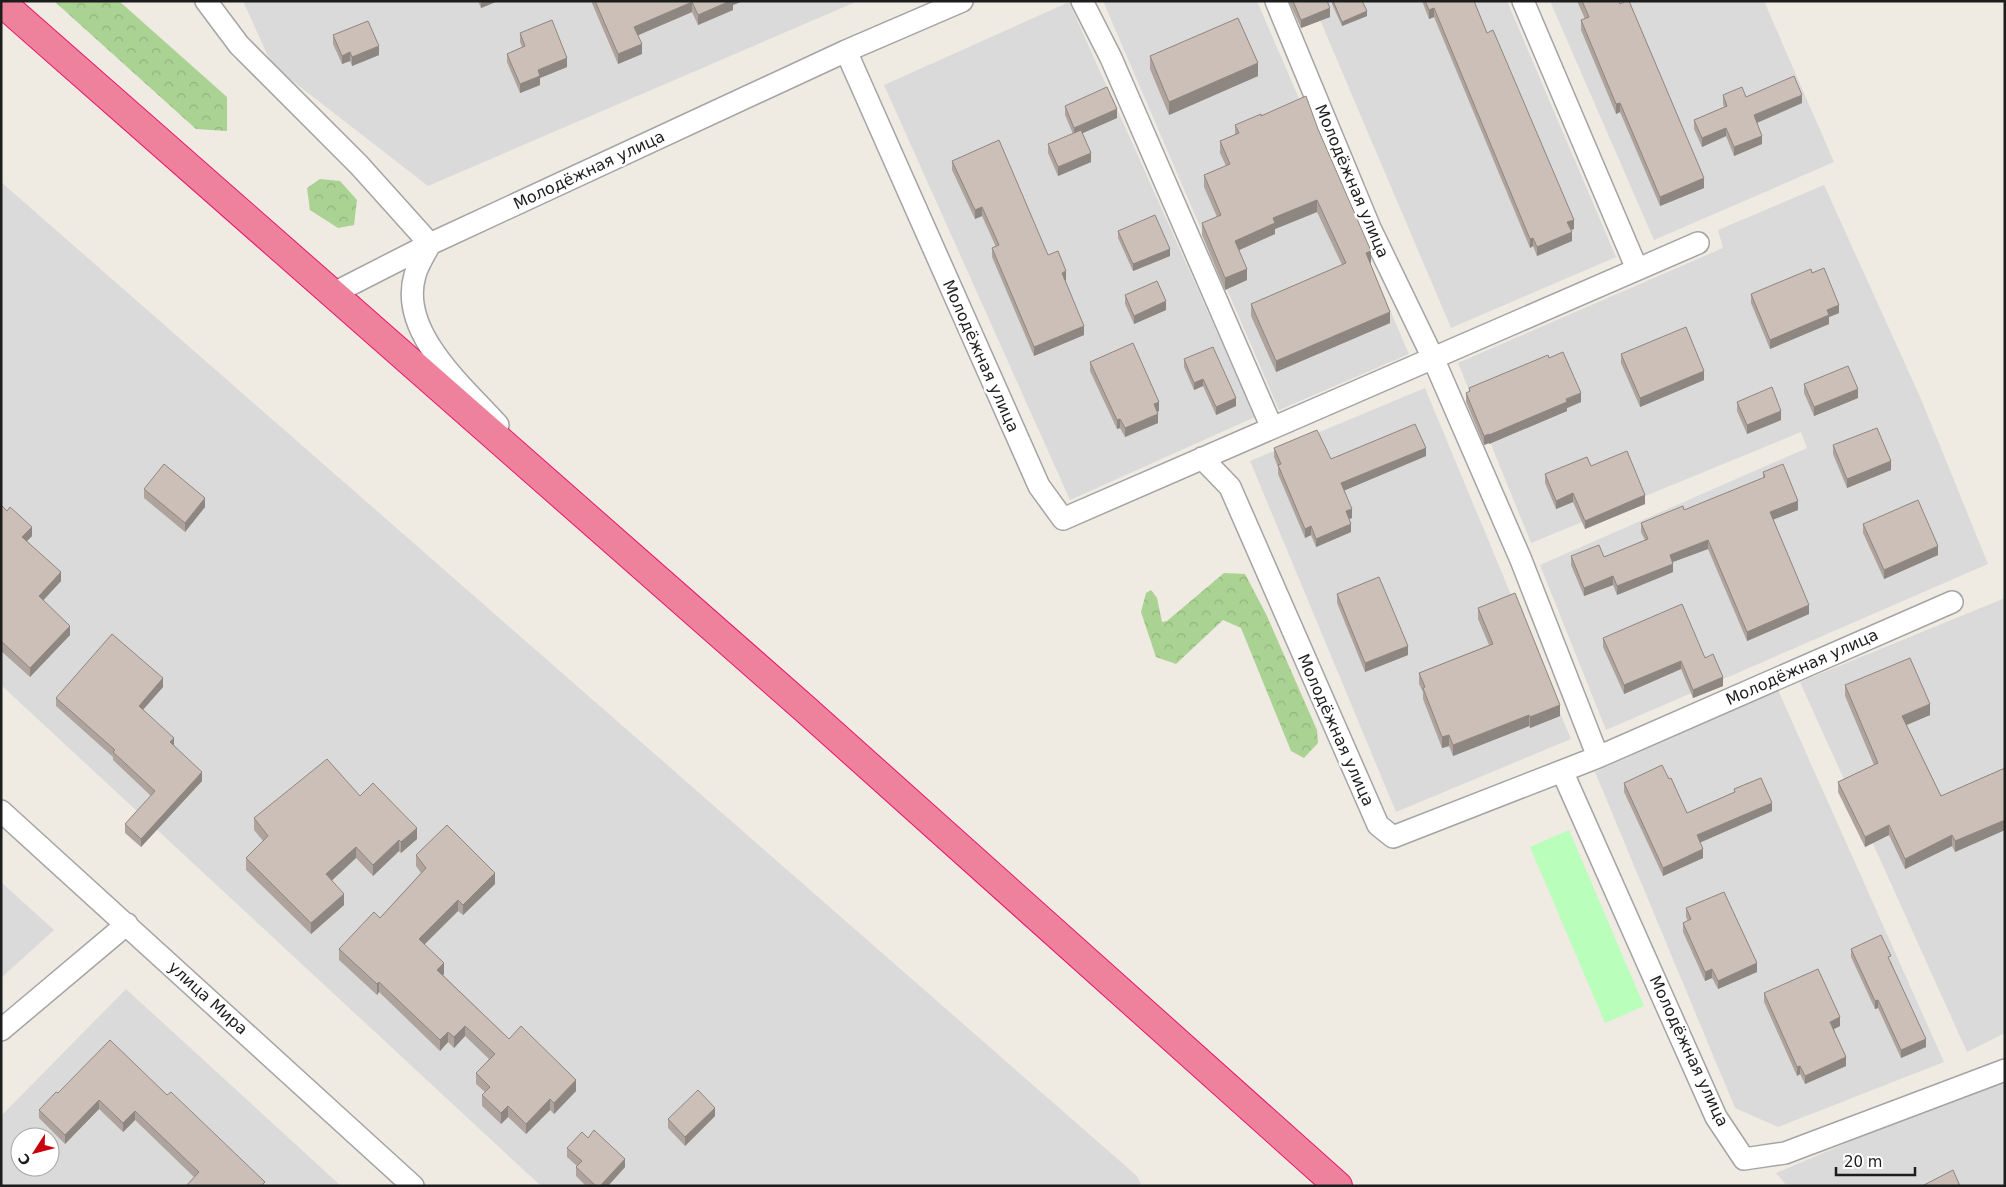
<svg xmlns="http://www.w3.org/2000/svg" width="2006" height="1187" font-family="'DejaVu Sans',sans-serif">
<defs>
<pattern id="forest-crowns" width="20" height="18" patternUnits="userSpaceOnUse" patternTransform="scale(1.25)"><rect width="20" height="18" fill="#aad292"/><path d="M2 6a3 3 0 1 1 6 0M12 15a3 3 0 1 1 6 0" fill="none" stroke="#92b47d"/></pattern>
</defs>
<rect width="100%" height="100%" fill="#efeae2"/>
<path fill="#dbdada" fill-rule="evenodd" d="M243 1H858L428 186 272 65Z
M1103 1H1257L1409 354 1279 410Z
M1312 1H1507L1616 257 1451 328Z
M1550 1H1764L1834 162 1654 240Z
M1069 2 1255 417 1070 500 884 85Z
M1 182 1137 1176 1142 1186H541L1 685Z
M1824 185 1921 399 1988 564 1606 730 1540 565 1807 448 1801 432 1531 543 1458 363 1723 248 1718 230Z
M1425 388 1571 739 1396 812 1250 461Z
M2005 598V1033L1967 1052 1800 682Z
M1778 690 1944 1062 1778 1127 1735 1108 1595 772Z
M1 882 54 930 1 978Z
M126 989 341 1186H1V1116ZM20 1137H50V1167H20Z
M2005 1075V1186H1787L1776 1173Z"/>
<path fill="url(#forest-crowns)" d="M54 1H119L227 97V131L196 129Z
M320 179 340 181 357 200 354 225 338 228 310 210 307 188Z
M1224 573 1245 574 1266 614 1317 730 1318 743 1304 758 1291 751 1241 628 1223 620 1176 664 1156 657 1141 612 1146 593 1151 590 1157 598 1162 622 1167 621Z"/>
<path fill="#bafebb" d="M1569 830 1644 1006 1605 1023 1530 847Z"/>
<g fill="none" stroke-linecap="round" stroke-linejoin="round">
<g stroke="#a4a4a4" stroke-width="24">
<path id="street" d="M206 1 239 45 359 165 430 244C425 254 418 264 415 275 398 332 464 387 498 425
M1082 1 1111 58 1272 428
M1276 1 1370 228 1433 358 1521 560 1598 757
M1523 1 1637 269
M846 51 1039 486 1063 519 1698 243
M334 293 430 244 846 51 962 1
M1202 458 1230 487 1378 825 1393 837 1598 757 1952 602
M1562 771 1716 1117 1744 1159 1785 1153 2005 1070
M1 811 413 1186
M1 1030 127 924"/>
</g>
<g stroke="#e7156b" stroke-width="30">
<path id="highway" d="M1 2 804 708 1338 1186"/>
</g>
<use href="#street" stroke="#fff" stroke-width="21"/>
<use href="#highway" stroke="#ee829d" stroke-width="28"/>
</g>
<path fill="#afa49d" d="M478 1H498L481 8Z
M591 1H743L733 5V10L698 25 692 12 638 35 642 54 618 64Z
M1289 1H1327L1330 17 1301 28Z
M1332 1H1362L1367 16 1342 26 1332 4Z
M1422 1H1474L1487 33 1574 229 1571 230 1572 241 1537 256 1533 246 1530 248 1434 17 1429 19Z
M1577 1H1619L1704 188 1660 206 1620 112 1616 114 1581 30V20L1585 19Z
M520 33 567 67 540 78V85L520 93 507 62V54L522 47 520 42Z
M333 35 379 55 352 66 350 61 342 64 333 44Z
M1150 56 1258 76 1169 115 1150 69Z
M1723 95 1746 97 1802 103 1757 123 1762 144 1734 156 1726 136 1702 147 1694 129V120L1724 107 1723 104Z
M1065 106 1117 118 1082 133 1091 162 1058 176 1048 153V144L1073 134 1065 115Z
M1261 116 1318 129 1371 263H1370L1390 323 1276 372 1251 316V304L1342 265 1317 212 1275 229V234L1239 250 1247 280 1225 290 1202 235V223L1217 217 1204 187V175L1226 166 1220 153V141L1235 135V125Z
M952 161 1048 255 1066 280 1065 281 1084 335 1034 356 992 257V248L996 247 982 216 975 219 952 170Z
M1118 231 1170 256 1133 271 1118 238Z
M1812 273 1839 313 1829 317V324L1770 349 1751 303V294Z
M1125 295 1166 310 1134 324 1125 304Z
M1621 354 1704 380 1640 407 1621 363Z
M1549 358 1581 402 1567 408V411L1489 444V443L1484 445 1466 402V393L1469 392V388Z
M1184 359 1236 406 1216 415 1203 386 1194 390 1184 367Z
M1090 362 1159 411 1157 412 1158 423 1125 437 1120 428 1117 429 1090 371Z
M1804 384 1858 398 1814 416 1804 393Z
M1737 402 1781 420 1747 434 1737 411Z
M1833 445 1891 470 1847 488 1833 454Z
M1274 448 1331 459 1426 456 1344 490 1352 518 1349 519 1351 532 1316 547 1311 535 1305 538 1278 474V467L1274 457Z
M1591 466 1645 504 1585 529 1573 502 1556 509 1545 483V474Z
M1763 472 1798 510 1773 519 1809 614 1747 641 1708 549 1673 562V572L1617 595 1613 585 1584 596 1571 565V556L1604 557 1645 540 1641 532V523L1684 510 1763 478Z
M144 489 205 507 185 532 144 498Z
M1 505 32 536 27 541 61 581 43 600 70 635 30 677 1 651Z
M1863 524 1938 555 1884 579 1863 533Z
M1337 594 1408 655 1365 672 1337 603Z
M1478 608 1560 716 1530 728 1529 726 1453 756 1449 746 1442 748 1423 699V692L1419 684V673L1489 645 1478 619Z
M1603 638 1705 658 1723 686 1693 698 1681 669 1624 694 1603 647Z
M1845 685 1930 715 1906 725 1941 796 2005 768V830L1955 852 1952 846 1905 869 1889 835 1865 847 1838 792V782L1874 765 1845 696Z
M163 687 143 710 174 745 202 781 141 847 125 833V824L151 796 113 760V757L56 706V698Z
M1669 779 1687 813 1734 792V789L1772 811 1700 842 1703 858 1663 876 1624 792V783Z
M360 796 417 839 401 853 399 851 373 876 356 858 332 880 344 905 311 934 246 870V858L263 841 254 830V818Z
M416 855 495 884 463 915 458 911 424 944 444 974 443 975 509 1039 576 1091 554 1114 550 1110 526 1134 508 1117 501 1124 482 1106V1095L485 1092 476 1084V1073L489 1059 465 1036 454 1048 448 1042 440 1051 379 992 377 995 339 960V949L380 918 421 873 416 866Z
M1686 908 1757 972 1718 989 1712 978 1705 981 1683 932V923L1688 921 1686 917Z
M1851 949 1891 962 1926 1047 1901 1058 1878 1008 1875 1009 1851 957Z
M1764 993 1840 1026 1834 1029 1846 1066 1805 1084 1800 1074 1797 1076 1764 1002Z
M58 1093 167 1095 265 1186 194 1177 135 1120 123 1132 99 1109 65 1144 39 1118V1110Z
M715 1116 685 1146 668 1128V1119Z
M567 1148 625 1167 608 1186H586L576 1176V1167L577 1166 567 1157Z"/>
<path fill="#8e8680" d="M481 1H498L481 8Z
M730 1H743L733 5V10L698 25V15Z
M692 2V12L634 37V27Z
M1330 8V17L1301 28V20Z
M1434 8V17L1429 19V10Z
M1367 11V16L1342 26V22Z
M642 44V54L618 64V54Z
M379 46V55L352 66V57Z
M350 52V61L342 64V56Z
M567 58V67L540 78V85L520 93V84L538 70Z
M1258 63V76L1169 115V102Z
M1802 95V103L1754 124V115Z
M1620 103V112L1616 114V104Z
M1117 109V118L1074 137V128Z
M1726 128V136L1702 147V138Z
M1762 136V144L1734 156V147Z
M1091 153V162L1058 176V167Z
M1704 178V188L1660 206V197Z
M1317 200V212L1275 229V234L1235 252V241L1273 218Z
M982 207V216L975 219V210Z
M1574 220V229L1567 231V222Z
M1572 232V241L1537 256V247Z
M1533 238V246L1530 248V239Z
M1170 249V256L1133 271V264Z
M1371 251V263L1366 265V253Z
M1247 269V280L1225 290V278Z
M1066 271V280L1062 282V273Z
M1166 301V310L1134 324V316Z
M1839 305V313L1829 317V324L1770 349V340L1827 310Z
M1390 312V323L1276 372V361Z
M1084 326V335L1034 356V347Z
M1704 371V380L1640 407V398Z
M1203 379V386L1194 390V383Z
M1858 389V398L1814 416V407Z
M1581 393V402L1567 408V411L1489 444V435Z
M1236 398V406L1216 415V407Z
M1159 402V411L1154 413V404Z
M1781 411V420L1747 434V425Z
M1158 414V423L1125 437V428Z
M1120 419V428L1117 429V420Z
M1489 434V443L1484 445V436Z
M1426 448V456L1341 492V483Z
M1891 461V470L1847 488V479Z
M1573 493V502L1556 509V501Z
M1645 495V504L1585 529V521Z
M205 498V507L185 532V523Z
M1798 501V510L1770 521V512Z
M1352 509V518L1346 520V511Z
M1351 524V532L1316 547V539Z
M1311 526V535L1305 538V529Z
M32 527V536L22 546V537Z
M1708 540V549L1670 563V555Z
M1938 546V555L1884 579V570Z
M1673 564V572L1617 595V586Z
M61 572V581L39 605V596Z
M1613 576V585L1584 596V588Z
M1809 605V614L1747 641V632Z
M70 626V635L30 677V668Z
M1408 646V655L1365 672V663Z
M1681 661V669L1624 694V685Z
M1723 677V686L1693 698V690Z
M163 678V687L139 714V706Z
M1930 704V715L1902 727V716Z
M1560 705V716L1530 728V717Z
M1529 715V726L1453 756V745Z
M1449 735V746L1442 748V737Z
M174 738V746L170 742Z
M202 772V781L141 847V839Z
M1772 803V811L1697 844V835Z
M2005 820V830L1955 852V841Z
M1889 825V835L1865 847V837Z
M417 828V839L401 853V842Z
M1952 835V846L1905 869V859Z
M399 840V851L373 876V865Z
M356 847V858L326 886V874Z
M1703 849V858L1663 876V868Z
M495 873V884L463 915V905Z
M344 894V905L311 934V923Z
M458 900V911L419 950V939Z
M444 963V974L437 981V970Z
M1757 963V972L1718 989V981Z
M1712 969V978L1705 981V972Z
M379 982V992L377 995V984Z
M1878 1000V1008L1875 1009V1001Z
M1840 1017V1026L1830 1031V1022Z
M465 1026V1036L454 1048V1037Z
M448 1032V1042L440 1051V1040Z
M1926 1039V1047L1901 1058V1050Z
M1846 1057V1066L1805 1084V1076Z
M1800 1066V1074L1797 1076V1067Z
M576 1080V1091L554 1114V1103Z
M550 1099V1110L526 1134V1124Z
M99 1100V1109L65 1144V1135Z
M508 1106V1117L501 1124V1113Z
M715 1108V1116L685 1146V1137Z
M135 1111V1120L123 1132V1123Z
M625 1159V1167L608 1186H600Z"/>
<path fill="#cbbfb7" stroke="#8e8680" d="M595 1H730L698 15 692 2 634 27 642 44 618 54Z
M1293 1H1327L1330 8 1301 20Z
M1333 1H1362L1367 11 1342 22Z
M1425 1H1474L1487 33 1493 30 1574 220 1567 222 1572 232 1537 247 1533 238 1530 239 1434 8 1429 10Z
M1582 1H1619L1620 4 1626 1H1629L1704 178 1660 197 1620 103 1616 104 1581 20 1589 17Z
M1238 18 1258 63 1169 102 1150 56Z
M552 20 567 58 538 70 540 76 520 84 507 54 525 46 520 33Z
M368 21 379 46 352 57 350 52 342 56 333 35Z
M1794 76 1802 95 1754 115 1762 136 1734 147 1726 128 1702 138 1694 120 1727 106 1723 95 1742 87 1746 97Z
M1107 87 1117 109 1074 128 1065 106Z
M1306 96 1318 129 1371 251 1366 253 1390 312 1276 361 1251 304 1346 263 1317 200 1273 218 1275 223 1235 241 1247 269 1225 278 1202 223 1221 215 1204 175 1230 164 1220 141 1239 133 1235 125 1261 114V116Z
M1081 130 1091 153 1058 167 1048 144Z
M999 140 1048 255 1058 251 1066 271 1062 273 1084 326 1034 347 992 248 999 245 982 207 975 210 952 161Z
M1155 215 1170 249 1133 264 1118 231Z
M1824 268 1839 305 1827 310 1829 315 1770 340 1751 294 1811 269 1812 273Z
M1157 281 1166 301 1134 316 1125 295Z
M1686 327 1704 371 1640 398 1621 354Z
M1133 343 1159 402 1154 404 1158 414 1125 428 1120 419 1117 420 1090 362Z
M1213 347 1236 398 1216 407 1203 379 1194 383 1184 359Z
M1563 352 1581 393 1566 399 1567 402 1489 435V434L1484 436 1466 393 1470 391 1469 388 1548 355 1549 358Z
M1848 366 1858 389 1814 407 1804 384Z
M1772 387 1781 411 1747 425 1737 402Z
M1415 424 1426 448 1341 483 1352 509 1346 511 1351 524 1316 539 1311 526 1305 529 1278 465 1281 464 1274 448 1317 430 1331 459Z
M1877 428 1891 461 1847 479 1833 445Z
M1627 451 1645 495 1585 521 1573 493 1556 501 1545 474 1587 457 1591 466Z
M164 464 205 498 185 523 144 489Z
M1783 464 1798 501 1770 512 1809 605 1747 632 1708 540 1670 555 1673 564 1617 586 1613 576 1584 588 1571 556 1599 545 1604 557 1648 539 1641 523 1683 506 1684 510 1765 477 1763 472Z
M1918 500 1938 546 1884 570 1863 524Z
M1 505 7 511 10 507 32 527 22 537 61 572 39 596 70 626 30 668 1 641Z
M1379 577 1408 646 1365 663 1337 594Z
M1515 593 1560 705 1530 717 1529 715 1453 745 1449 735 1442 737 1423 688 1425 687 1419 673 1493 644 1478 608Z
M1682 604 1705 658 1713 654 1723 677 1693 690 1681 661 1624 685 1603 638Z
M112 634 163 678 139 706 174 738 170 742 202 772 141 839 125 824 155 791 113 752 115 750 56 698Z
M1910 658 1930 704 1902 716 1941 796 2005 768V820L1955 841 1952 835 1905 859 1889 825 1865 837 1838 782 1878 763 1845 685Z
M327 759 360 796 373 783 417 828 401 842 399 840 373 865 356 847 326 874 344 894 311 923 246 858 268 836 254 818Z
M1662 765 1669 779 1671 778 1687 813 1735 792 1734 789 1761 778 1772 803 1697 835 1703 849 1663 868 1624 783Z
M447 825 495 873 463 905 458 900 419 939 444 963 437 970 509 1039 521 1026 576 1080 554 1103 550 1099 526 1124 508 1106 501 1113 482 1095 490 1087 476 1073 495 1054 465 1026 454 1037 448 1032 440 1040 379 982 377 984 339 949 374 912 380 918 426 868 416 855Z
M1724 892 1757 963 1718 981 1712 969 1705 972 1683 923 1691 919 1686 908Z
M1881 935 1891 956 1888 957 1926 1039 1901 1050 1878 1000 1875 1001 1851 949Z
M1818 969 1840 1017 1830 1022 1846 1057 1805 1076 1800 1066 1797 1067 1764 993Z
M110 1040 167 1095 171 1092 265 1182 261 1186H186L199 1172 135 1111 123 1123 99 1100 65 1135 39 1110 56 1092 58 1093Z
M698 1090 715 1108 685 1137 668 1119Z
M594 1130 625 1159 600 1186H596L576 1167 582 1161 567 1148 582 1132 588 1138Z
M1953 1170 1960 1186H1922Z"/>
<g text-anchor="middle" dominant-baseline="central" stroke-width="5" stroke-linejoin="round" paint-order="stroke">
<g font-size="16" fill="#1d1d1d" stroke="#fff">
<text transform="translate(589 170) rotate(-25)">Молодёжная улица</text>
<text transform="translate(1352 181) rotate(67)">Молодёжная улица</text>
<text transform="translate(981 356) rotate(66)">Молодёжная улица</text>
<text transform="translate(1802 667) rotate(-24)">Молодёжная улица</text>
<text transform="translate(1336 730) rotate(66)">Молодёжная улица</text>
<text transform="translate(208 998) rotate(42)">улица Мира</text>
<text transform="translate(1689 1051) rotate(65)">Молодёжная улица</text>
</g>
</g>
<rect width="2006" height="1187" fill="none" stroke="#1d1d1d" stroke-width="5"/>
<g transform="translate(35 1152) rotate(234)"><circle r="24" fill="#ffffff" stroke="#a5a5a5"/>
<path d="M0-4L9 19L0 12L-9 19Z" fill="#ca000e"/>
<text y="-8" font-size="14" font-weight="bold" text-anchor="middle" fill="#1d1d1d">С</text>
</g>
<path d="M1836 1167v8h79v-8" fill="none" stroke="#1d1d1d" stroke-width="2.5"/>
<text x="1844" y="1167" font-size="15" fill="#1d1d1d" stroke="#ffffff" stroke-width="4" paint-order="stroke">20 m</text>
</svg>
